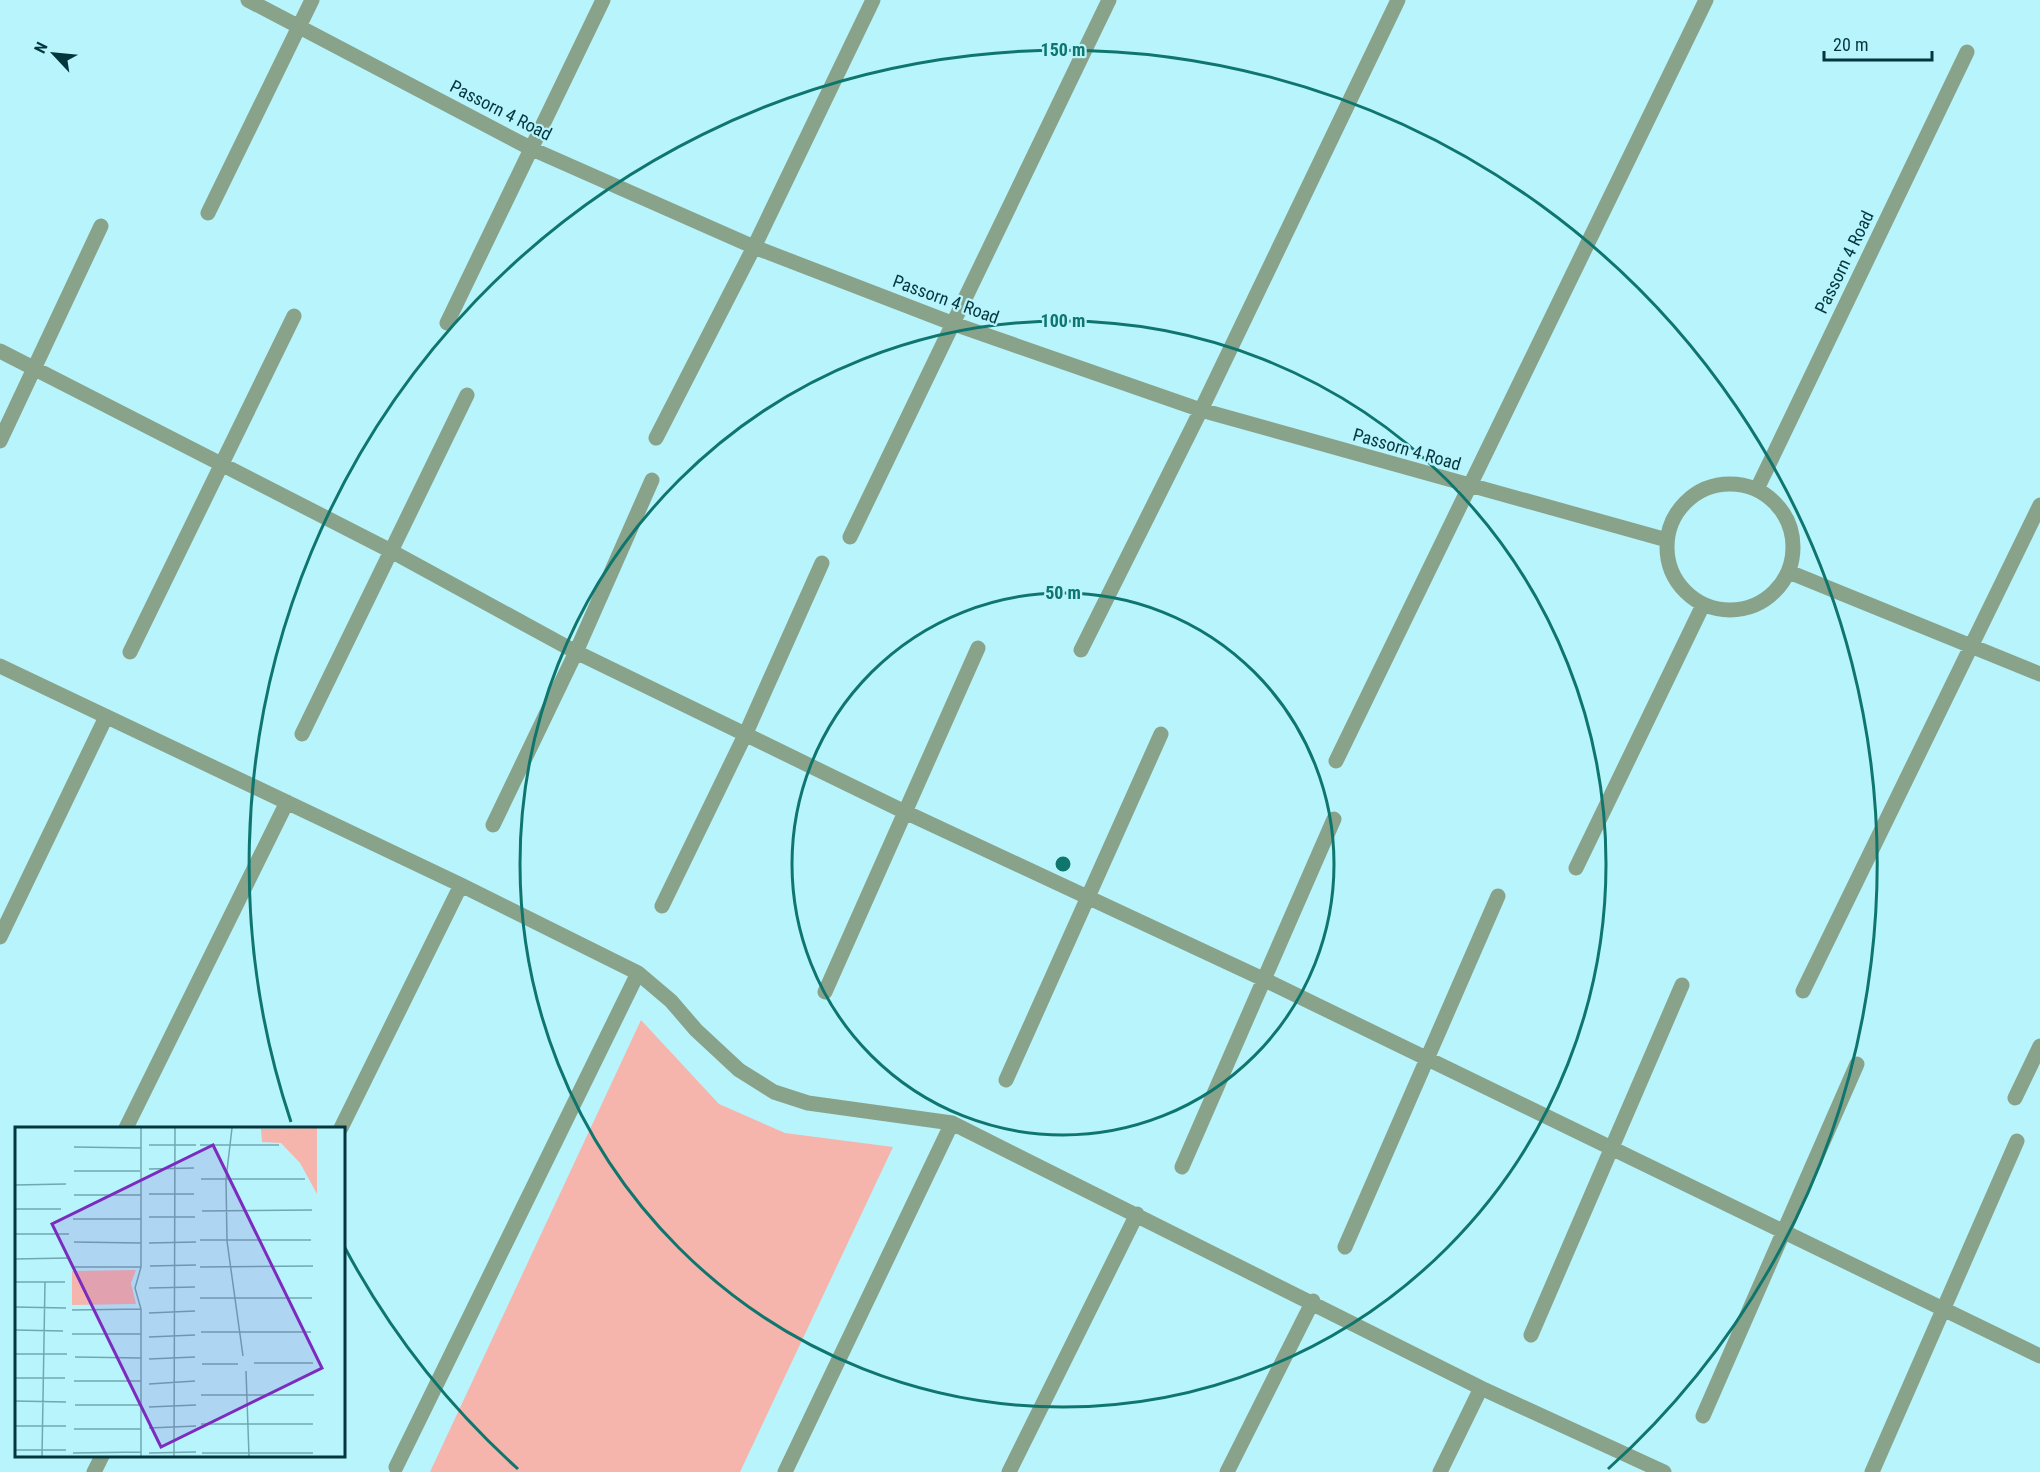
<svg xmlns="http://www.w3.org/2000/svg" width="2040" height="1472" font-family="'Roboto Condensed',sans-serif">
<rect width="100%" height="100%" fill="#b8f4fc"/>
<path fill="#f5b5ac" d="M641 1020 719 1104 785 1133 893 1147 740 1472H430Z"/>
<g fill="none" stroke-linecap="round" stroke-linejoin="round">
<path stroke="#89a38b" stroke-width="15" d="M248 0 532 149 754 247 954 324 1201 410 1667 540
M208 213 312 0
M447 323 603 0
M0 351 391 551 576 652 905 812 1263 979 2040 1356
M656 438 754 247 873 0
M0 441 101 226
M1667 547a63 63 0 1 1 126 0a63 63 0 1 1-126 0Z
M1757 489 1967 52
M850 537 1109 0
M1789 572 2040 674
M1081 650 1201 410 1398 0
M130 652 294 316
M0 666 461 885 638 973 671 1001 696 1030 739 1070 774 1092 808 1103 952 1123 1481 1388 1664 1472
M302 734 467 395
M1336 761 1706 0
M493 825 576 652 652 480
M1576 868 1703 605
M662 906 746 733 822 563
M0 937 106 717
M1803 991 2040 505
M825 992 978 648
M1006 1080 1161 734
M2015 1098 2040 1046
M126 1128 287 802
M341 1128 461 885
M1182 1167 1334 819
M1345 1247 1498 896
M1531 1335 1682 985
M1703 1416 1857 1064
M396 1467 638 973
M94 1472 102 1456
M785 1472 952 1123
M1009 1472 1137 1214
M1227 1472 1313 1301
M1440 1472 1481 1388
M1872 1472 2017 1141"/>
</g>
<g fill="none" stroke="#0f766e" stroke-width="3">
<circle cx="1063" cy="864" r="271"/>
<circle cx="1063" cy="864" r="543"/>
<path d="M518 1469A814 814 0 0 1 344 1246M291 1122A814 814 0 1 1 1608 1469"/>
</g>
<g text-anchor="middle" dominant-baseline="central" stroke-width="4.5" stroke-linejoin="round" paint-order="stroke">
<g font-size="18" fill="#04373d" stroke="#b8f4fc">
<text transform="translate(501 110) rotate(27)">Passorn 4 Road</text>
<text transform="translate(1844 262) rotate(-64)">Passorn 4 Road</text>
<text transform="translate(946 299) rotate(20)">Passorn 4 Road</text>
<text transform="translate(1407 449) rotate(16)">Passorn 4 Road</text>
</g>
</g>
<g transform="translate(15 1127)">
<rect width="330" height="330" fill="#b8f4fc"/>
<path d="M302 1V67L285 36 266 16 247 15 246 2H222ZM121 143 116 156 121 177 57 178V144Z" fill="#f5b5ac"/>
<path fill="none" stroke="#70a8b0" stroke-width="1.5" d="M217 1 211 52 212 114 228 229M134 18H181M185 18H264M59 20 126 21M134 42 179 41M59 44H125M186 52H290M0 58 51 57M134 67H179M59 68H126M0 82H46M187 84 297 83M134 90H180M58 92H126M0 107H54M185 113H296M59 115 126 116M134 116 181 115M0 132 53 131M135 139 181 138M59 140H126M185 140 298 139M0 155H50M134 161 180 160M185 171H297M0 180 51 181M57 183 126 182M134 186 180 184M330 186V215M0 203 48 204M186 205H296M57 207H126M134 210 180 208M0 227H52M60 230 126 231M134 232 180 230M239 236H298M187 237H223M231 244 234 329M0 251H50M59 254H126M134 257 180 254M186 268H299M0 274 51 275M60 278H126M134 280 181 278M186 297H298M0 299H51M134 301 181 299M59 302H126M0 323H51M58 326 126 325M134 326 181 325M187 326H298M27 329 30 155M126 329V182L120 161 126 140V1M159 329 160 1"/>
<path fill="#7b2cbf" fill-opacity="0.15" stroke="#7b2cbf" stroke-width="3" d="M198 18 307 241 146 320 37 97Z"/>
<rect width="330" height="330" fill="none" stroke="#04373d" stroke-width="3"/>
</g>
<circle cx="1063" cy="864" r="9" fill="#0f766e" stroke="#b8f4fc" stroke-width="3"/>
<g font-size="18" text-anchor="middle" font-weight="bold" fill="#0f766e" stroke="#b8f4fc" stroke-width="4.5" stroke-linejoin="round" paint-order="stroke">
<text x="1063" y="56">150 m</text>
<text x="1063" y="327">100 m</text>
<text x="1063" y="599">50 m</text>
</g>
<g transform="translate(54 54) rotate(296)" stroke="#b8f4fc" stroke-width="4.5" paint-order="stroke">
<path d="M0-4.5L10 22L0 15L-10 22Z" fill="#04373d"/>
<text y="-9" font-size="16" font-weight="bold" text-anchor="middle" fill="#04373d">N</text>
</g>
<path d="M1824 51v9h108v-9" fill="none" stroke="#04373d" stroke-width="3"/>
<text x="1833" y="51" font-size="18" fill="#04373d" stroke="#b8f4fc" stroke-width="4.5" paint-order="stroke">20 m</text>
</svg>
